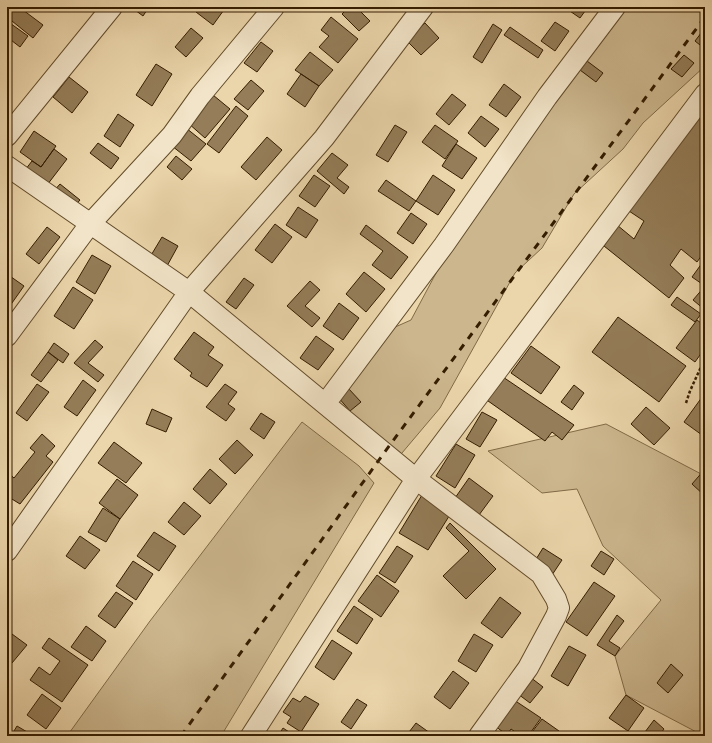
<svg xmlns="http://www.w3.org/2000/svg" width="712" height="743" font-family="'IM FELL Double Pica',serif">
<rect width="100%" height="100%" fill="#ebd5aa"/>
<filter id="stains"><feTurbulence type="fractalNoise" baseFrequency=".005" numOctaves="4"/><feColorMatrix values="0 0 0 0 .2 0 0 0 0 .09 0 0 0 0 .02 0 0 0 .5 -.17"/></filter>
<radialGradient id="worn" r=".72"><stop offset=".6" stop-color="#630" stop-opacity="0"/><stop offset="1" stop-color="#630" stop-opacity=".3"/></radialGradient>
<path fill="#ccb68d" stroke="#806a46" d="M613 7H705V66L643 123 623 149 574 194 542 248 515 273 440 408 391 466 327 405 393 328 411 320 450 247Z
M302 422 359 466 374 483 221 736H67L150 621Z
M606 424 705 476 704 736 626 695 615 656 661 600 603 546 577 489 542 493 488 451Z"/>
<path fill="#947d58" stroke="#351d00" d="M9 7H19L43 25 33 38 7 17V10Z
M131 7H149L143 16Z
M200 7H226L213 25 196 12Z
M349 7H356L370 21 359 31 342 14Z
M564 7H588L580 18Z
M331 17 358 39 338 63 319 47 329 36 321 30Z
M7 21 28 36 20 47 7 37Z
M555 22 569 31 555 51 541 41Z
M425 23 439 38 421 55 407 41Z
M493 24 502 30 482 63 473 57Z
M510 27 543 50 538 58 504 35Z
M191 28 203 38 186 57 175 47Z
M705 28V49L695 41Z
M261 42 273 51 257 72 244 63Z
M310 52 333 70 319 86 295 70Z
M684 55 694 63 682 77 671 69Z
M587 61 603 73 596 82 580 70Z
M156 64 172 74 152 106 136 95Z
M301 74 319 86 305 107 287 94Z
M69 77 88 92 72 113 53 97Z
M251 80 264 91 248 110 234 99Z
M504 84 521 97 506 117 489 105Z
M452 94 466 105 449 125 436 114Z
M213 95 230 109 205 138 188 123Z
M705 105V251L697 262 681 249 670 265 684 278 669 298 604 246 617 225 634 239 644 221 629 211Z
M236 106 248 116 219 153 207 144Z
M118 114 134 125 120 147 104 136Z
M481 116 499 129 485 147 468 133Z
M395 125 407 132 388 162 376 155Z
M435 125 458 141 445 159 422 142Z
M186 128 206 144 191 161 172 146Z
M34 131 56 146 41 167 20 152Z
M267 137 282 150 256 180 241 167Z
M98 143 119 158 111 169 90 153Z
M456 144 477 158 462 179 442 166Z
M54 149 67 159 44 189 22 174 32 161 41 167Z
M332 153 348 165 337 178 349 187 344 194 317 171Z
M176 156 192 169 182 180 167 167Z
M314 175 330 186 315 207 299 196Z
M433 175 455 190 438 215 416 201Z
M386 180 416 201 409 211 378 191Z
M60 184 80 200 73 208 53 192Z
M298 207 318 220 306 238 286 225Z
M411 213 427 224 413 244 397 233Z
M275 224 292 237 272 263 255 250Z
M366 225 408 257 391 279 372 265 383 251 360 234Z
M47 227 60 237 39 264 26 254Z
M162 237 178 246 167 266 150 257Z
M92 255 111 266 95 294 76 282Z
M705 259V286L692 277Z
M364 272 385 289 366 312 346 294Z
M7 274 24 286 7 310Z
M244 278 254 285 236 309 226 302Z
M310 281 320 290 305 306 320 318 312 327 287 306Z
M705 286V310L693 300Z
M73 287 93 300 74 329 54 316Z
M677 297 701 314 695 322 671 305Z
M339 303 359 318 343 340 323 326Z
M618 317 686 366 659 402 592 352Z
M697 320 705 326V348L695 362 676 348Z
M194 332 214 347 208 355 223 365 207 387 190 376 192 373 174 359Z
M316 336 334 349 318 370 300 358Z
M95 340 103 347 88 363 104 375 98 382 74 363Z
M54 343 69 354 63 363 48 352Z
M531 346 560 367 541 394 511 373Z
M48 352 58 360 41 382 31 375Z
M497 373 574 425 562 440 552 432 545 441 481 396Z
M83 380 96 390 77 416 64 407Z
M37 384 49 392 27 421 16 413Z
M225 384 237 392 228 404 235 409 226 421 206 407Z
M574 385 584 393 572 410 561 402Z
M348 388 361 402 350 411 338 397Z
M705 393V432L702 435 684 422Z
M646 407 670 428 654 445 631 424Z
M152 409 172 418 166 432 146 424Z
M482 412 497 420 480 447 466 439Z
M261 413 275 422 264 439 250 429Z
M42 434 55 446 46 456 53 462 20 504 7 496V472L14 478 35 452 30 448Z
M237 440 253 455 235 474 219 459Z
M114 442 142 463 126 483 98 463Z
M456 444 475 455 455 488 436 476Z
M210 469 227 484 210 504 193 489Z
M705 469V496L692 484Z
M469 478 493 496 479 515 455 498Z
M117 479 138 495 120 519 99 503Z
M422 495 451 513 428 550 399 533Z
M184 502 201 516 184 535 168 522Z
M103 508 120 519 106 542 88 532Z
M450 523 496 569 466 599 443 576 469 551 446 528Z
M154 532 176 546 159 571 137 556Z
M80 536 100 550 85 569 66 556Z
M397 546 413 556 395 583 379 573Z
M543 548 562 560 546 584 528 572Z
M601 551 614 559 604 575 591 566Z
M133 561 153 574 136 600 116 586Z
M377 575 399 591 381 617 358 601Z
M594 582 615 596 587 636 566 622Z
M116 592 133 603 115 628 98 616Z
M500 597 521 613 502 638 481 623Z
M354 606 373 619 357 644 337 631Z
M617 615 624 621 609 641 620 648 615 656 597 645Z
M86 626 106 641 92 661 71 647Z
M12 634 27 645 12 663 7 660V640Z
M474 634 493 645 476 672 458 661Z
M49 638 88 665 62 702 30 680 39 667 50 675 60 661 42 648Z
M332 640 352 653 334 680 315 667Z
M569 646 586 655 568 686 551 676Z
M671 664 683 675 668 693 657 683Z
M453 671 469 683 450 709 434 697Z
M530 677 543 687 530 703 518 694Z
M42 694 61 708 46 729 27 715Z
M505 694 541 718 528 736H521L511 729 507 735 487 720Z
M626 695 644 708 628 731 609 718Z
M305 696 319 704 301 732 287 723 291 717 283 712 293 698 300 702Z
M357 699 367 705 351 729 341 722Z
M542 719 559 731 555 736H529Z
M654 720 664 729 659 736H642Z
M416 723 430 733 428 736H406Z
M17 726 34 736H11Z
M283 728 295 736H267L270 732 278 736Z"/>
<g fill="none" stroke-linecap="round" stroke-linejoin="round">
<g stroke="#624b2a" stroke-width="22">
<path id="minor" d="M7 136 112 7
M7 166 189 292 416 479 541 574 556 599 559 608 556 616 528 668 479 736
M7 336 90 224 172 135 200 96 274 7
M325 404 444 245 547 97 615 7
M7 551 189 292 324 138 423 7
M251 736 416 479 705 94"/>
</g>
<path stroke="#351d00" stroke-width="2.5" stroke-dasharray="3 2" stroke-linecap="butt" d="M686 403 690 391 705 358"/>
<use href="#minor" stroke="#f2e4c8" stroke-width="20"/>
<path stroke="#351d00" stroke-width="3" stroke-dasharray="7 7" stroke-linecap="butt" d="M181 736 384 453 705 17"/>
</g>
<rect width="712" height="743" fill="none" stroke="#ebd5aa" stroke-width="24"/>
<rect x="8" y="8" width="696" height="727" fill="none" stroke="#351d00" stroke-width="2"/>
<rect x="12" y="12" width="688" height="719" fill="none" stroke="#351d00"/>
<rect width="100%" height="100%" filter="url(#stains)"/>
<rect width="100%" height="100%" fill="url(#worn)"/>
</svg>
